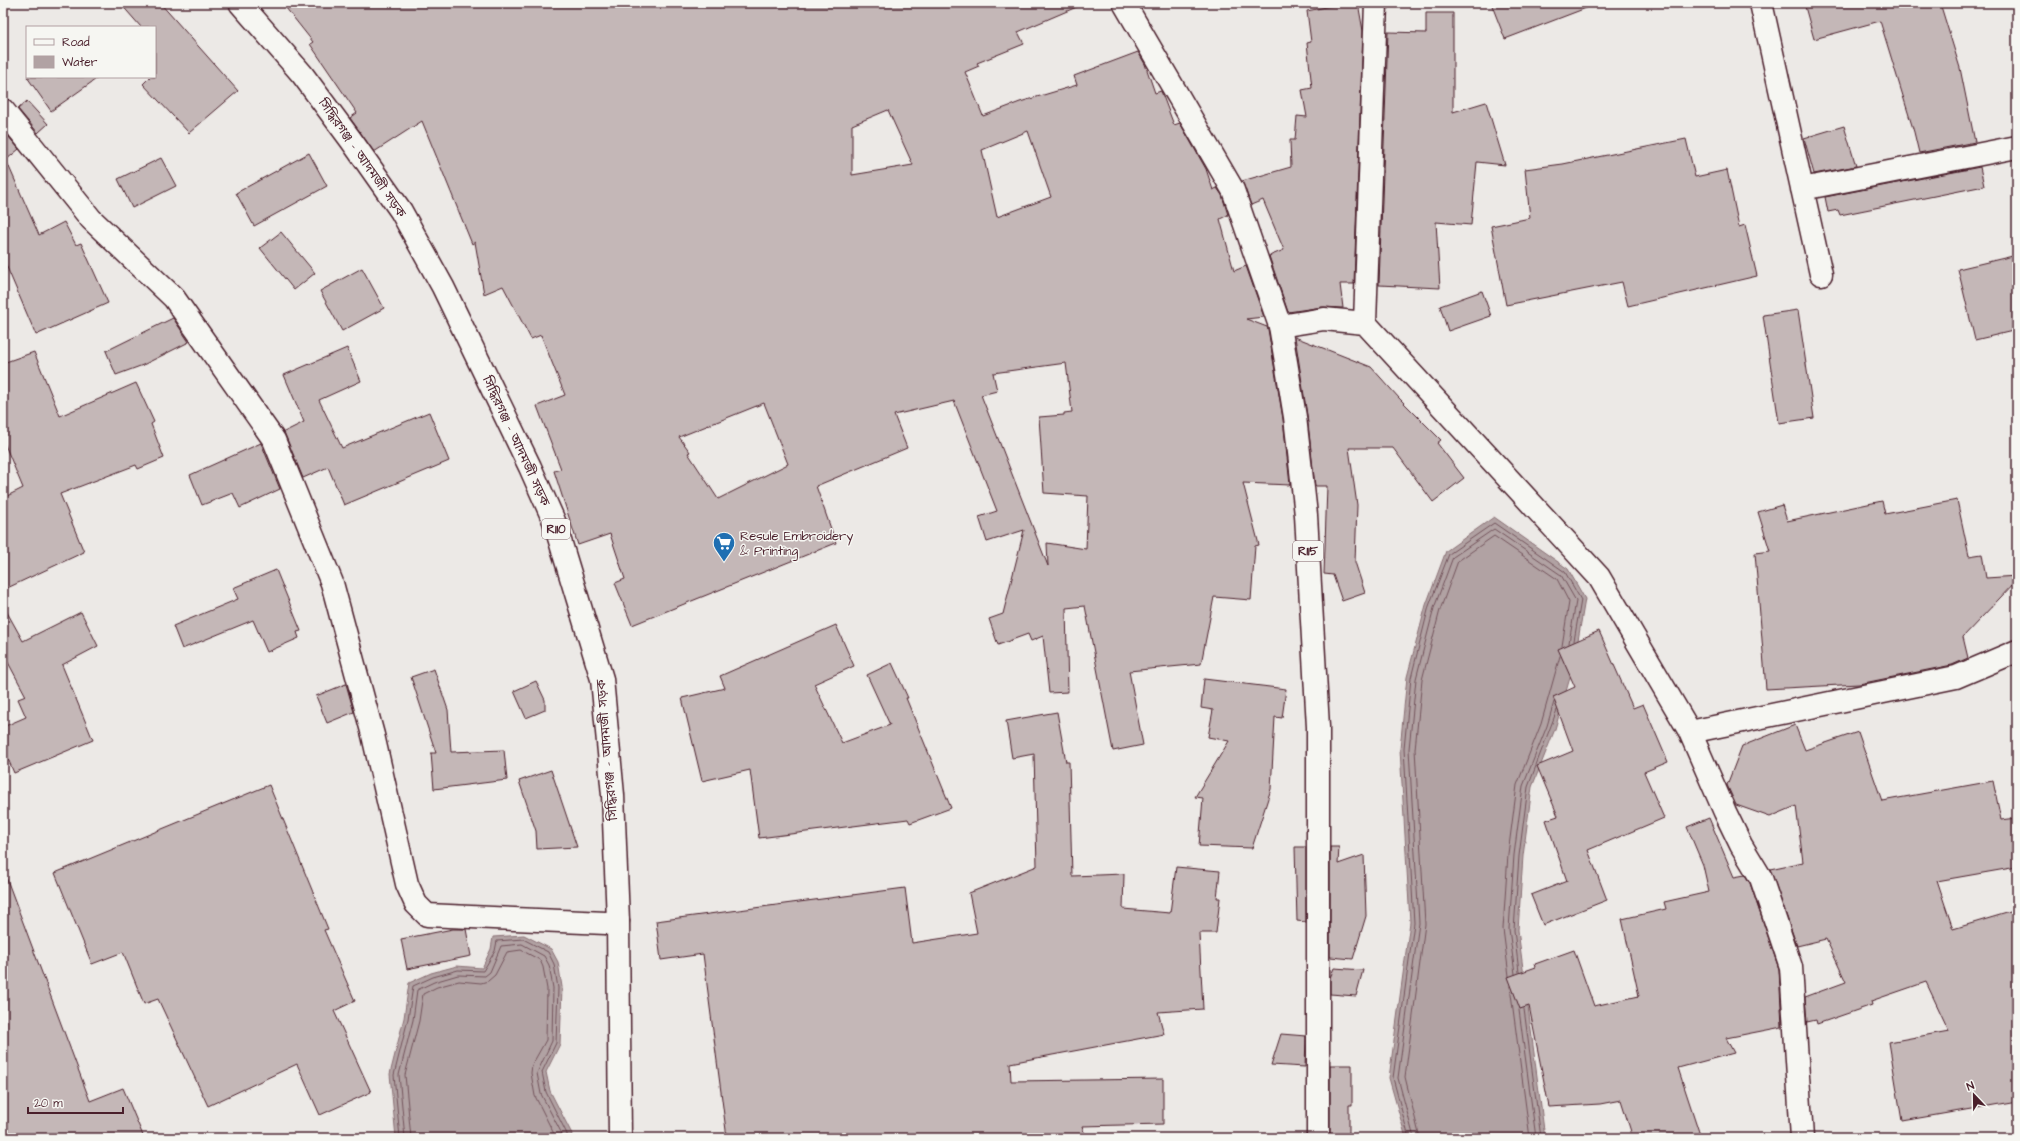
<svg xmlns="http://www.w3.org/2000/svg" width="2020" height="1141" font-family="'Architects Daughter','Noto Sans Bengali',sans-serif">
<rect width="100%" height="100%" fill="#ece9e6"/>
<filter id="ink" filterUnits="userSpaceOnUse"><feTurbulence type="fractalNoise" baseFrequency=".025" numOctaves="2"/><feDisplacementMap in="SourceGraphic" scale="8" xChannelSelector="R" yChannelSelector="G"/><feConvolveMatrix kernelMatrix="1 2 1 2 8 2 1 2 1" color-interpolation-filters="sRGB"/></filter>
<g filter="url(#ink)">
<path fill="#b1a2a3" stroke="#886e73" d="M1494 517 1568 569 1585 599 1574 664 1555 729 1532 787 1523 856 1518 930 1545 1138H1406L1389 1078 1410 922 1400 749 1407 677 1426 605 1446 551Z
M524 935 551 949 558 962 562 987 560 1044 546 1072 550 1091 572 1134 570 1138H396L390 1074 404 1018 409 983 431 973 457 966 482 968 491 949 493 937Z"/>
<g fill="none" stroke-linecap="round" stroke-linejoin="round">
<path stroke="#73535b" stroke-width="1" d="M1536 765 1557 710
M1519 972 1514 930 1519 856 1528 787 1536 766
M1515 974 1509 929 1514 855 1523 786 1547 726 1554 702
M1509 976 1503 929 1508 854 1517 785 1541 724 1560 656
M1510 986 1530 1138
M1524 1009 1541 1138
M1519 1010 1536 1138
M400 1138 394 1075 408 1019 413 986 433 977 458 970 483 971 495 951 497 941 523 939 548 952 554 964 558 988 556 1043 542 1072 546 1092 567 1134V1138
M405 1138 399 1075 413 1020 417 990 434 982 458 975 485 976 490 972 501 946 522 944 544 956 549 965 553 988 552 1041 537 1073 541 1094 562 1134V1138
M411 1138 405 1075 419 1021 423 994 437 987 459 981 481 983 488 981 495 975 507 952 521 950 540 960 543 967 547 989 546 1040 532 1065 531 1073 535 1096 556 1138
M1409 1138 1393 1078 1414 923 1404 749 1411 678 1429 606 1449 554 1494 523 1565 572 1581 600 1574 641
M1414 1138 1398 1078 1419 923 1409 749 1416 679 1434 608 1453 557 1494 529 1561 575 1576 601 1569 643
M1420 1138 1405 1077 1425 924 1415 749 1422 680 1440 610 1458 561 1494 536 1557 579 1569 602 1562 646"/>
</g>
<path fill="#c4b7b7" stroke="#4a1f2b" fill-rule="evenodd" d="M120 3H160L238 91 189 133 143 84 150 77H155V27H141Z
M282 3H1086L1018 32 1024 44 977 63 979 66 965 72 983 116 1020 102 1077 85 1074 76 1138 52 1145 64 1155 93 1161 91 1174 125 1180 123 1206 169 1213 190 1217 188 1222 195 1228 215 1220 219 1234 271 1246 266 1264 317 1246 319 1267 327 1268 329 1283 419 1290 485 1243 483 1259 545 1255 546 1251 600 1214 597 1201 664 1129 671 1143 745 1113 751 1085 606 1066 608 1068 692 1049 693 1043 636 1031 641 1028 634 998 645 989 619 1003 614 1024 530 987 542 979 517 997 511 954 401 894 415 907 448 816 486 836 543 632 625 615 583 625 579 610 534 578 545 554 471 561 469 537 406 565 395 541 335 531 339 503 286 484 294 475 242 472 244 422 121 374 152 350 118 357 113 310 44 313 42ZM888 110 913 165 852 175V125ZM1028 131 1051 197 997 217 982 150ZM1066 363 1072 412 1064 413V415L1039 417 1044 493 1088 496 1086 549 1047 543 1048 566 981 395 997 391 993 373ZM764 403 788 464 718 499 688 453 690 452 679 437Z
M1345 3H1358L1363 31 1354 284H1340L1343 308 1322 307 1288 312 1269 256 1284 250 1263 200 1251 205 1242 181 1291 167 1290 140H1295L1297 116 1307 117 1302 90 1312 88 1307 43 1311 42 1307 11Z
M1491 3H1594V5L1505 39Z
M1804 3H1940L1960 68 1975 142 1919 153 1914 132 1880 21 1814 39Z
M1426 13H1453V112L1486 102 1505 165 1477 162 1471 225 1436 222 1440 288 1379 285 1388 32 1426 33Z
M27 77H99L51 111Z
M27 101 48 124 38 133 18 109Z
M1844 126 1856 166 1814 174 1804 138Z
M3 130 19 149 6 160 39 235 64 222 76 245 81 243 108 303 36 335 3 258Z
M1686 139 1695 177 1727 170 1739 227 1745 225 1757 276 1628 306 1622 282 1506 305 1491 226 1530 218 1525 169 1563 164Z
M309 153 327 186 254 226 236 193Z
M161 158 176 186 132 208 118 179Z
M1980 167 1984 186 1840 215 1838 210 1828 212 1825 197Z
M281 232 315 273 294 290 260 248Z
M2017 255V330L1975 340 1958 269Z
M362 268 384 308 342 331 320 291Z
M1482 291 1491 316 1448 331 1440 306Z
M1798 310 1814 418 1779 423 1763 315Z
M173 318 189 342 143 365 116 375 106 351Z
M1295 337 1371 367 1399 398 1441 440 1437 443 1464 478 1433 502 1393 448H1349L1357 505 1355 562 1365 593 1342 601 1333 575 1324 574 1327 486H1315L1307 415Z
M347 348 361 381 319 400 342 448 429 412 449 461 344 505 328 467 303 478 284 432 304 422 284 375Z
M34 352 60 416 136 383 154 422 151 424 164 458 138 469 136 465 60 494 84 552 3 590V498L23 488 3 440V363Z
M261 443 280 489 240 508 233 493 202 505 190 475Z
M1957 500 1969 556 1982 554 1986 578 2017 576V580L1963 637 1968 658 1952 665 1859 684 1766 689 1755 553 1770 551 1758 512 1782 505 1787 521 1882 501 1885 514Z
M276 570 301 631 297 632 299 638 267 652 253 620 182 649 173 626 238 599 233 588Z
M3 605 23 641 81 612 98 646 62 665 93 740 14 773 3 747V727L26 717 18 699 26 696 3 653Z
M836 625 854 666 814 684 842 743 890 725 867 675 892 663 908 698H906L951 808 910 823 908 819 759 838 750 770 702 781 682 698 725 688 720 676Z
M1599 631 1633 708 1643 704 1668 762 1644 772 1664 818 1588 850 1607 900 1543 925 1531 895 1567 881 1546 820 1558 816 1537 766 1573 751 1553 697 1575 687 1558 649Z
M434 669 448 710 451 752 504 750 507 780 434 789 431 753H436L411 677Z
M1204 679 1286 689 1282 718 1275 717 1271 789 1252 848 1199 846 1203 798 1195 797 1229 741 1208 737 1213 710 1201 708Z
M536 681 545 700V710L526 718 514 691Z
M346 684 354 712 327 723 316 696Z
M1057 712 1066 762H1069L1072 876 1124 874 1123 909 1170 913 1176 867 1220 871 1217 898H1220L1216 933H1199L1203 1009 1158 1012 1164 1034 1010 1063 1011 1081 1163 1079V1124L1082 1126 1086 1138H727L703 954 661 960 656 921 905 888 912 943 977 933 969 893 1037 866 1034 754 1012 758 1006 721Z
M1795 725 1805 750 1858 732 1882 801 1993 781 2001 820 2017 818V867L1937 881 1953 929 2017 910V1101L1902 1121 1889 1042 1949 1031 1926 982 1871 1001 1872 1005 1817 1024 1816 1020 1807 1022 1805 997 1846 982 1826 939 1797 946 1770 869 1803 862 1796 806 1770 817 1736 805 1727 785 1742 746Z
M551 770 577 847 537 849 536 831 519 781Z
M269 785 328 929 324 930 355 1001 334 1011 371 1092 320 1115 297 1064 208 1106 158 999 144 1004 123 952 92 964 55 873Z
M1709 818 1734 877 1745 875 1750 883 1779 969 1782 1027 1726 1038 1734 1053 1678 1068 1701 1138H1633L1621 1100 1600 1104 1549 1107 1529 1006 1520 1009 1508 977 1536 967 1535 964 1574 950 1594 1006 1639 996 1622 919 1666 909 1664 902 1709 892 1703 865 1687 827Z
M1295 847H1306V922L1297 921Z
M1330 847H1339L1338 864 1364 855 1366 916 1353 959 1330 957Z
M6 877 90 1101 123 1088 144 1138H3V878Z
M453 929H466L471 956 407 969 401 939Z
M1334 968 1363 970 1356 996 1330 994V978Z
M1281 1034 1306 1036 1305 1067 1271 1065Z
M1330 1065H1352V1105H1349V1138H1330Z"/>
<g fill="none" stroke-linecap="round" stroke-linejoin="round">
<g stroke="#4a1f2b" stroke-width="25">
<path id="street" d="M1376 3 1365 323 1599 577 1690 732 1725 812 1741 845 1761 878 1791 967 1802 1138
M1761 3 1821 274
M3 110 91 219 174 298 274 440 332 583 373 735 407 884 416 904 427 915 606 923 618 921
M1802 189 2017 147
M1280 326 1324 319 1365 323
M1690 732 1956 677 2017 651"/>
</g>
<g stroke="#4a1f2b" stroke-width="25">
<path id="primary" d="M240 3 302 74 351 140 401 211 443 287 530 467 554 521 602 679 613 795 618 921 620 1138
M1124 3 1233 190 1280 326 1288 374 1295 417 1306 515 1318 727V1138"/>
</g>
<use href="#street" stroke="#f6f6f2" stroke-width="22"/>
<use href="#primary" stroke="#f6f6f2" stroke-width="22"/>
</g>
</g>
<defs>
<g id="supermarket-pin" transform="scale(1.15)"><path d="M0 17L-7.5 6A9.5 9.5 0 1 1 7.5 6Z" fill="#1f6fb2" stroke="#f6f6f2"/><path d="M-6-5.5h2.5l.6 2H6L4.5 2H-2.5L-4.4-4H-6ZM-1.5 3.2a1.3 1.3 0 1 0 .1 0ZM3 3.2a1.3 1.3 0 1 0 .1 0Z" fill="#fff"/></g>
</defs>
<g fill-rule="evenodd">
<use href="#supermarket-pin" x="724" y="543"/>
</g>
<g text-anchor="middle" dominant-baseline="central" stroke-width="3" stroke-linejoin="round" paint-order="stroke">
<g fill="#f6f6f2" stroke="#7e6067" stroke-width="1">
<rect x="542" y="519" width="28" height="20" rx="3"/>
<rect x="1293" y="541" width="30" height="20" rx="3"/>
</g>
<g font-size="12" font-weight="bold" fill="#4a1f2b">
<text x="556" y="529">R110</text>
<text x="1308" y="551">R115</text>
</g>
<g font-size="13" fill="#4a1f2b" stroke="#f6f6f2">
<text transform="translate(362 158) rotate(55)">সিদ্ধিরগঞ্জ - আদমজী সড়ক</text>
<text transform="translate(516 441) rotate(65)">সিদ্ধিরগঞ্জ - আদমজী সড়ক</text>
<text transform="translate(607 750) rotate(-95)">সিদ্ধিরগঞ্জ - আদমজী সড়ক</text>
</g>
<g font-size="13" fill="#4a1f2b" stroke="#f6f6f2" text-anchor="start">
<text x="740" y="536">Resule Embroidery<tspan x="740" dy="15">&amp; Printing</tspan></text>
</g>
</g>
<rect width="2020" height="1141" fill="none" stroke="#f6f6f2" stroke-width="16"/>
<rect x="8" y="8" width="2004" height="1125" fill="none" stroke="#4a1f2b" stroke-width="1.5" filter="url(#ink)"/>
<rect x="26" y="26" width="130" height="52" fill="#f6f6f2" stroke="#b1a0a2"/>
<rect x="34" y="39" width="20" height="6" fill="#f6f6f2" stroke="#b1a0a2"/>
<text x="62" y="46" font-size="12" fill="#4a1f2b">Road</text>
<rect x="34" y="56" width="20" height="12" fill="#b1a2a3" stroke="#b1a0a2"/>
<text x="62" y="66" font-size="12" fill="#4a1f2b">Water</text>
<g transform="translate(1974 1095) rotate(338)" stroke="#f6f6f2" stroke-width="3" paint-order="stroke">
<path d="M0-3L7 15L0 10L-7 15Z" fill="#4a1f2b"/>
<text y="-6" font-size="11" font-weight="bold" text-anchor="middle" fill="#4a1f2b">N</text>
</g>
<path d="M28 1107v6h95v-6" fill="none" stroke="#4a1f2b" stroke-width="2"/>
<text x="34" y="1107" font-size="12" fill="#4a1f2b" stroke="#f6f6f2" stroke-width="3" paint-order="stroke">20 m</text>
</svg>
